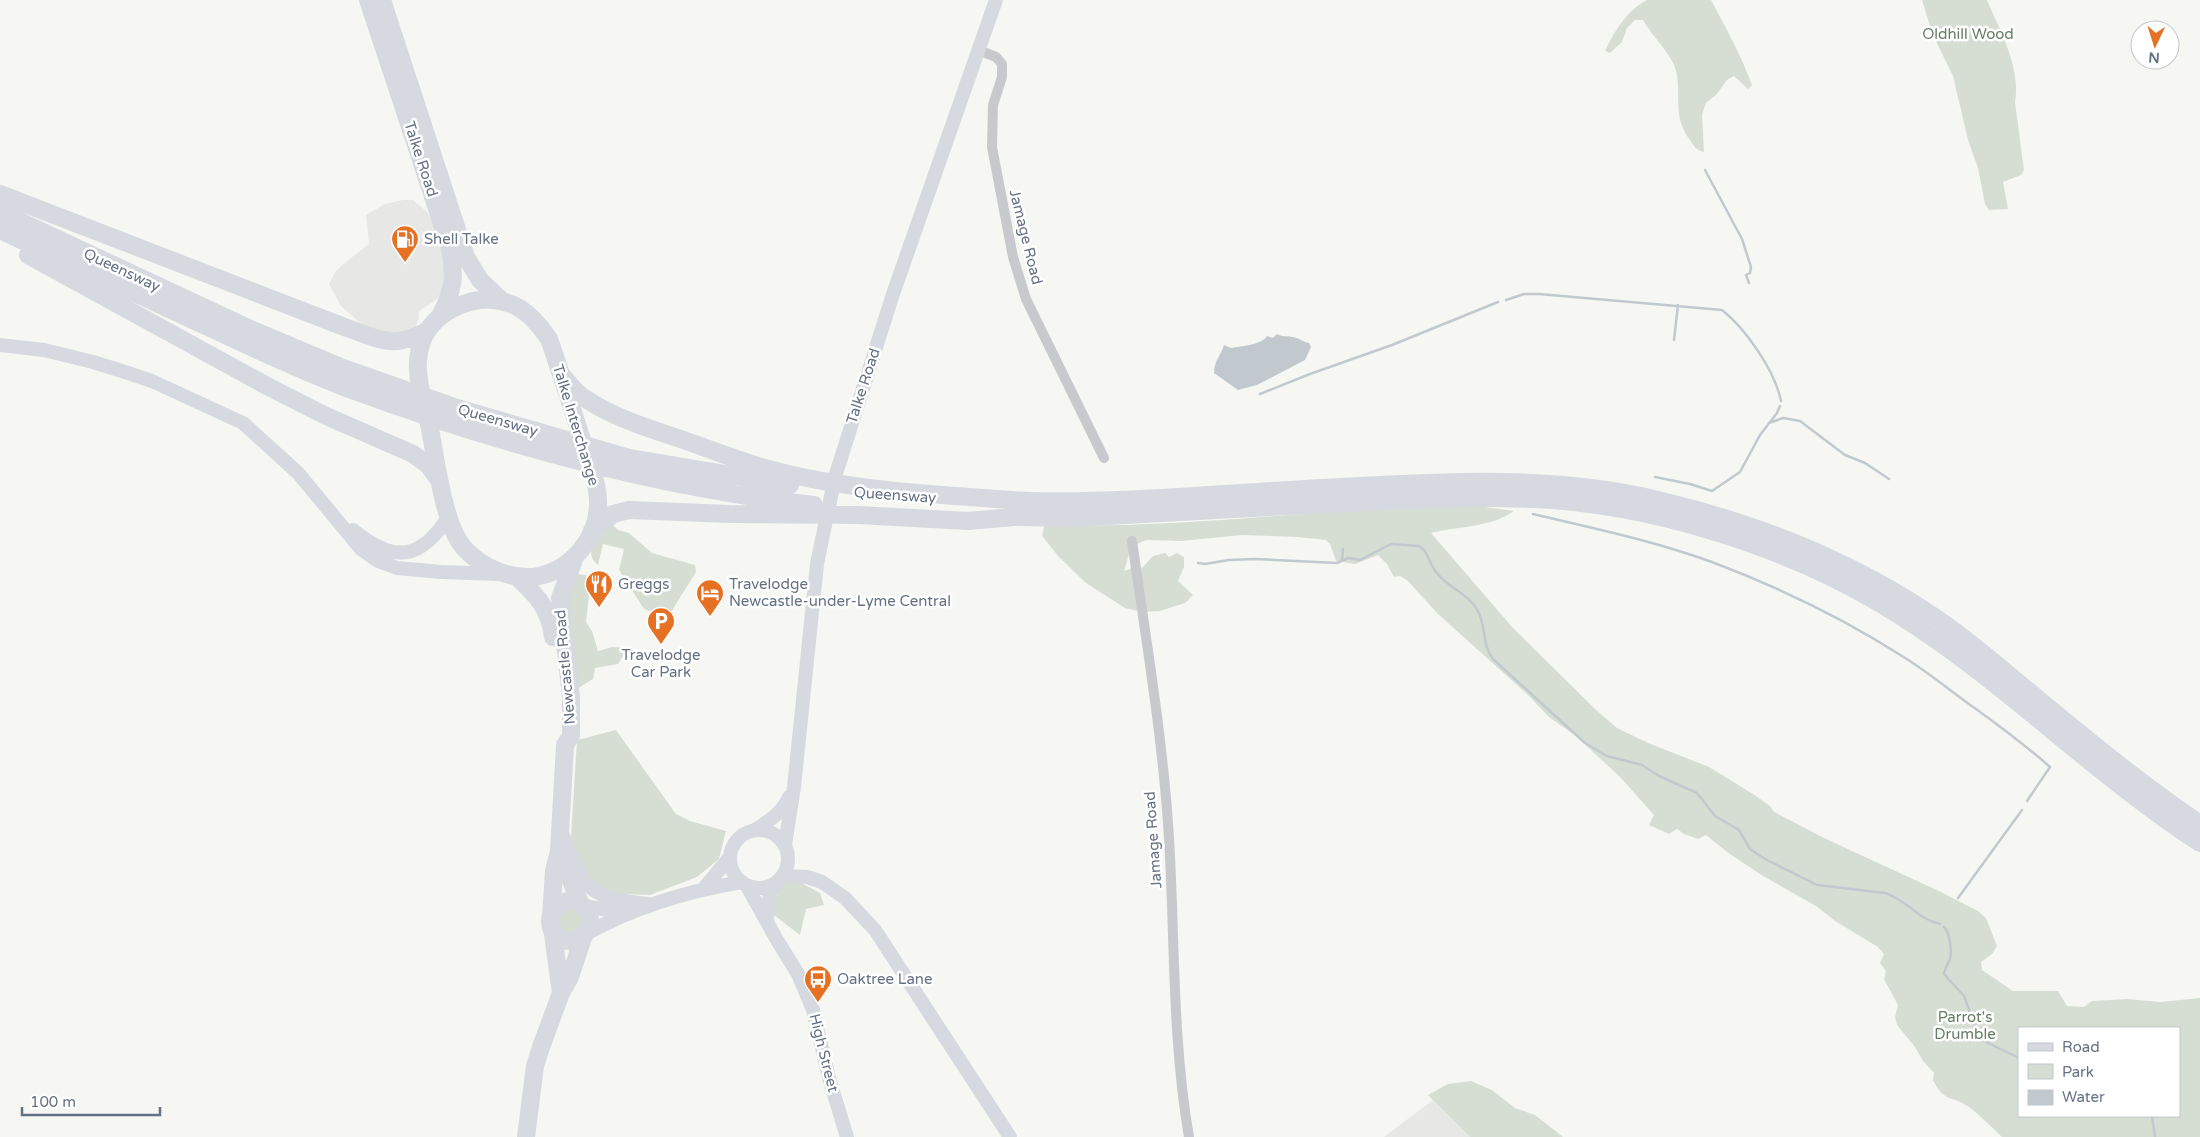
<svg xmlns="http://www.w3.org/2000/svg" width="2200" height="1137" font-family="'Varela Round',sans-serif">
<rect width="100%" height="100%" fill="#f6f7f3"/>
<path fill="#e7e7e6" d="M403 200H413L428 213 439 236 448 268 443 293 436 300 419 311V318L415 329 404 333 369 331 341 306 329 284 335 272 342 265 369 244 366 215 385 204Z
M1433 1100 1470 1137H1384Z"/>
<path fill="#d6ded4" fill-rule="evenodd" d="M1647 0H1711C1726 28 1741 55 1752 85L1748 89 1734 76 1727 80 1716 95 1706 103 1702 115 1704 152C1697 151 1694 146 1690 140 1670 114 1684 90 1674 65 1666 48 1652 36 1643 20H1635L1627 28 1622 42 1610 53 1605 51C1614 32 1627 10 1647 0Z
M1922 0H1987C2000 31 2021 67 2015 102L2024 170 2021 175 2003 182 2008 209 1989 210 1985 204 1978 168 1968 140 1953 76 1932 33Z
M1485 507 1514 511C1490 528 1458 526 1431 533L1513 628 1595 709 1617 728 1648 743 1709 767 1753 794 1770 806 1774 812 1824 838 1941 892 1978 911 1986 918 1997 946 1992 954 1981 962 1982 970 2013 991H2058L2067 1006 2084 1007 2092 1001 2128 999 2160 1002 2200 998V1137H2002C1991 1127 1981 1116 1969 1107 1952 1095 1944 1103 1933 1080L1934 1073 1923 1061 1915 1047 1897 1025 1895 1017 1898 1005 1884 979 1886 971 1880 963 1884 954 1878 947 1835 921 1816 906 1763 876 1727 852 1706 835 1698 839 1684 834 1677 829 1669 834 1649 825 1654 815 1620 777 1576 736 1549 717 1528 695 1437 613 1408 581 1400 576 1394 577 1387 564 1378 555 1355 564 1336 561 1330 544 1326 540 1297 537 1242 535 1181 541 1147 540 1139 543 1130 551 1124 571 1130 569H1141L1153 556 1165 553 1169 557 1177 553 1184 557V567L1178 581 1193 595 1185 603 1160 611 1142 612 1125 608 1086 583 1059 557 1042 536 1044 527 1048 525C1156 528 1264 516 1371 509 1409 506 1447 507 1485 507ZM2019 1028H2179V1116H2019Z
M609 521 618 530 629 533 652 553 695 565 696 572 668 617 644 609 619 570 624 549 603 544 598 565C581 552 600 534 609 521Z
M575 574 586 575 589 595 586 622 592 631 598 651 612 647 628 648 618 664 595 668 593 679 575 690 567 592Z
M616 730 676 814 690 821 726 831 719 859 697 877 650 895 616 894 601 890 584 873 571 837 577 740Z
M794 879 820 893 824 905 806 909 800 935 770 912 782 884Z
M558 921a13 13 0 1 1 26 0a13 13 0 1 1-26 0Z
M1471 1081 1492 1090 1515 1108 1535 1115 1563 1137H1470L1428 1095 1448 1084Z"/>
<path fill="#c1c9cf" d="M1277 334C1285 338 1286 335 1293 337 1299 338 1303 342 1309 343L1311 347 1305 360 1257 385 1238 390 1214 373C1214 361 1221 355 1224 345L1231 348C1241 346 1262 345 1267 336L1273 338Z"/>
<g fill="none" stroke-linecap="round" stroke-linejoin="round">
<path stroke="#c1c9cf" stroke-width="2.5" d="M1705 170 1742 239 1751 267 1750 273 1746 275 1749 283
M1506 300 1524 294H1539L1722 310C1746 329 1775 371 1781 401
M1674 340 1678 305
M1260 394 1310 374 1392 345 1498 302
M1769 423 1783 418 1800 421 1845 455 1865 463 1889 479
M1655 477 1690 484 1712 491 1740 472 1760 435 1777 413 1780 406
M1533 514C1593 528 1654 541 1712 562 1778 587 1843 618 1902 656 1925 670 1947 688 1969 704 1997 724 2024 744 2050 767L2027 801
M1342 560 1343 549
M1198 563 1205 564 1229 560 1254 559 1337 563 1348 558 1360 560 1391 544 1419 546C1428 551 1429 563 1436 572 1448 588 1468 593 1478 611 1486 626 1482 645 1493 659L1585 743 1607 756 1642 765 1659 776 1697 793 1715 816 1739 830 1750 849 1765 859 1817 885 1885 893C1907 900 1917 919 1940 924
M1958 898 2022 810
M1944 927C1950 933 1952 951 1950 959 1948 965 1945 967 1944 974L1964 996 1974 1024V1031L1986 1042 2019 1058
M2152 1116 2155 1137"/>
<path stroke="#c7c9cd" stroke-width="10" d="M978 50 996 57 1002 64V77L993 105 992 147 1013 257 1026 299 1104 458
M1132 541C1146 640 1163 739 1169 838 1175 937 1172 1039 1189 1137"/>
<path stroke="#d6d9df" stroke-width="14" d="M0 345 44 350 93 362 125 372 152 381 243 423 298 473 361 549 378 561 397 568 441 572 500 574
M353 530C394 564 421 560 449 516
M730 859a29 29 0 1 1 58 0a29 29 0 1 1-58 0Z
M755 830C770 820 782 813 789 797
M561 831C585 888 583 897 648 904
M785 845 794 787 817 564 835 477 893 294 996 0
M784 876 807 877 822 882 845 898 875 930 1010 1137
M747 886 777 940 798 974 813 1010 829 1078 847 1137
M704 888 730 857
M583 906 628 913
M767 919 770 893 778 881
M586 934C634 907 688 891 742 882"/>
<path stroke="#d6d9df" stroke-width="18" d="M368 0 449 245C456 275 454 290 439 318
M382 0 466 257 480 280 501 300
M0 194 347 328C381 340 393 349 427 331
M0 212 248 328 343 368 457 408 629 458 790 485
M0 230C64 260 128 290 193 320 242 343 292 367 344 387 495 443 653 487 814 505
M28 255 267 386 324 415 413 454 428 465 439 480
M479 300C512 297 531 312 549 339 561 373 572 408 583 443 589 463 599 485 598 506 597 538 572 569 539 576 512 581 482 568 464 548 444 526 436 460 430 429 426 410 419 390 418 370 417 361 419 352 421 344 429 319 454 304 479 300Z
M561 374C569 383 575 393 586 399 615 419 658 431 692 443 720 453 747 464 776 471 830 485 887 491 942 495 972 497 1001 500 1031 501 1122 503 1214 494 1305 489 1423 483 1543 472 1658 500 1752 522 1846 559 1927 612 1964 636 1998 666 2032 694 2086 739 2141 784 2200 824
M592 530 613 514 629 510 730 514 858 515 968 521 1014 517 1072 518C1156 513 1240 509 1324 504 1394 501 1464 496 1534 499 1646 504 1776 543 1874 600 1992 668 2086 769 2200 843
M516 576C537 596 549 607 553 637
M559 851 581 905
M550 921a20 20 0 1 1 40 0a20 20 0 1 1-40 0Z
M551 918 554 871 559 851 565 745 571 736V697L560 598 574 560
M552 927 561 993
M526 1137 535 1066 541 1047 561 993 570 977 584 935"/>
</g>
<defs>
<g id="fuel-pin" transform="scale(1.4375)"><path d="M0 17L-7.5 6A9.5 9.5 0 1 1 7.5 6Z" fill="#e67123" stroke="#fff"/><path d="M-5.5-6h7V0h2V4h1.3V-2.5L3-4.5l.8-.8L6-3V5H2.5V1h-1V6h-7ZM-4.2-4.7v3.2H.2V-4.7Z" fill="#fff"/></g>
<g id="restaurant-pin" transform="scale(1.4375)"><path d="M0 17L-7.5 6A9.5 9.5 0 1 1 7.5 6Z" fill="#e67123" stroke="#fff"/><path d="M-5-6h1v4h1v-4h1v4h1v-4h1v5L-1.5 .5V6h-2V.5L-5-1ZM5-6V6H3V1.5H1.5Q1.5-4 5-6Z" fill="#fff"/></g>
<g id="hotel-pin" transform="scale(1.4375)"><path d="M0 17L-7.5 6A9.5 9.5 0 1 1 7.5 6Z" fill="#e67123" stroke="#fff"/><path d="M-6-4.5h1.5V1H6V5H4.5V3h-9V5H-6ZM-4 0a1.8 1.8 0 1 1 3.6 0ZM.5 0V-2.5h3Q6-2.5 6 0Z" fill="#fff"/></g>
<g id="parking-pin" transform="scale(1.4375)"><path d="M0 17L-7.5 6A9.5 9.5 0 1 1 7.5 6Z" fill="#e67123" stroke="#fff"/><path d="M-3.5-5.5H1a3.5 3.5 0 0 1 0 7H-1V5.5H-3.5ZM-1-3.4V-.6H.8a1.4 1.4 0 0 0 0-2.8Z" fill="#fff"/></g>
<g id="bus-pin" transform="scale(1.4375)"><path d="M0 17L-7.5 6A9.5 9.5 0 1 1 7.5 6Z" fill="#e67123" stroke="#fff"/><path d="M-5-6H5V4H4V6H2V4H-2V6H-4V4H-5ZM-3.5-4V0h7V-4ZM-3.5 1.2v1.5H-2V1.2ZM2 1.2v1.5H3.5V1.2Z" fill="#fff"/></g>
</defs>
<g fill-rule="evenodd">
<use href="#fuel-pin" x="405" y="239"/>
<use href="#restaurant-pin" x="599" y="584"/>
<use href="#hotel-pin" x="710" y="593"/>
<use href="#parking-pin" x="661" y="621"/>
<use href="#bus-pin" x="818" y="979"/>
</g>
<g text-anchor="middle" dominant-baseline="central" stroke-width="5" stroke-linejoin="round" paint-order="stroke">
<g font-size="15" fill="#657c64" stroke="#fff">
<text x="1968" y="34">Oldhill Wood</text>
<text x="1965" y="1017">Parrot's<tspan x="1965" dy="17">Drumble</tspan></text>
</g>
<g font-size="15" fill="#657185" stroke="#fff">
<text transform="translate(421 159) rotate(72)">Talke Road</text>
<text transform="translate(1026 237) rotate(76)">Jamage Road</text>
<text transform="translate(122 270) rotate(25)">Queensway</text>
<text transform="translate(863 386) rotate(-72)">Talke Road</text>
<text transform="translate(498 420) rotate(16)">Queensway</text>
<text transform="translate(576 425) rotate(73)">Talke Interchange</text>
<text transform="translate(895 495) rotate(4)">Queensway</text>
<text transform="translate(565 667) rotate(-95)">Newcastle Road</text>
<text transform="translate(1153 840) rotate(-94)">Jamage Road</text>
<text transform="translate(824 1053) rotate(76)">High Street</text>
</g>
<g font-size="15" fill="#657185" stroke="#fff" text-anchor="start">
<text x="424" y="239">Shell Talke</text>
<text x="618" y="584">Greggs</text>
<text x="729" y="584">Travelodge<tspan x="729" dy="17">Newcastle-under-Lyme Central</tspan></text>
<text x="661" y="655" text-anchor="middle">Travelodge<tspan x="661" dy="17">Car Park</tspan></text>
<text x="837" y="979">Oaktree Lane</text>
</g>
</g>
<rect x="2018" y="1027" width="162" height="90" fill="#ffffff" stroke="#c1c6ce"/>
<rect x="2028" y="1043" width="25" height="8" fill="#d6d9df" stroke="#c1c6ce"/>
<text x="2062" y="1052" font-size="15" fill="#657185">Road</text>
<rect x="2028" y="1064" width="25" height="15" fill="#d6ded4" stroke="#c1c6ce"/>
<text x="2062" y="1077" font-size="15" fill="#657185">Park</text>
<rect x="2028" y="1090" width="25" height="15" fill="#c1c9cf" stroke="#c1c6ce"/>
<text x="2062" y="1102" font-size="15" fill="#657185">Water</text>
<g transform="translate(2155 45) rotate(184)"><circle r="24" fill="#ffffff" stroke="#c1c6ce"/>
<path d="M0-4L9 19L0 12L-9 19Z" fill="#e67123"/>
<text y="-8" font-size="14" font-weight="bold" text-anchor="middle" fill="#657185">N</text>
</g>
<path d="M22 1107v8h138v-8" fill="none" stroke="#657185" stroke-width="2.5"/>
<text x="30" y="1107" font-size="15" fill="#657185" stroke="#ffffff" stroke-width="4" paint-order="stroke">100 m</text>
</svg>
